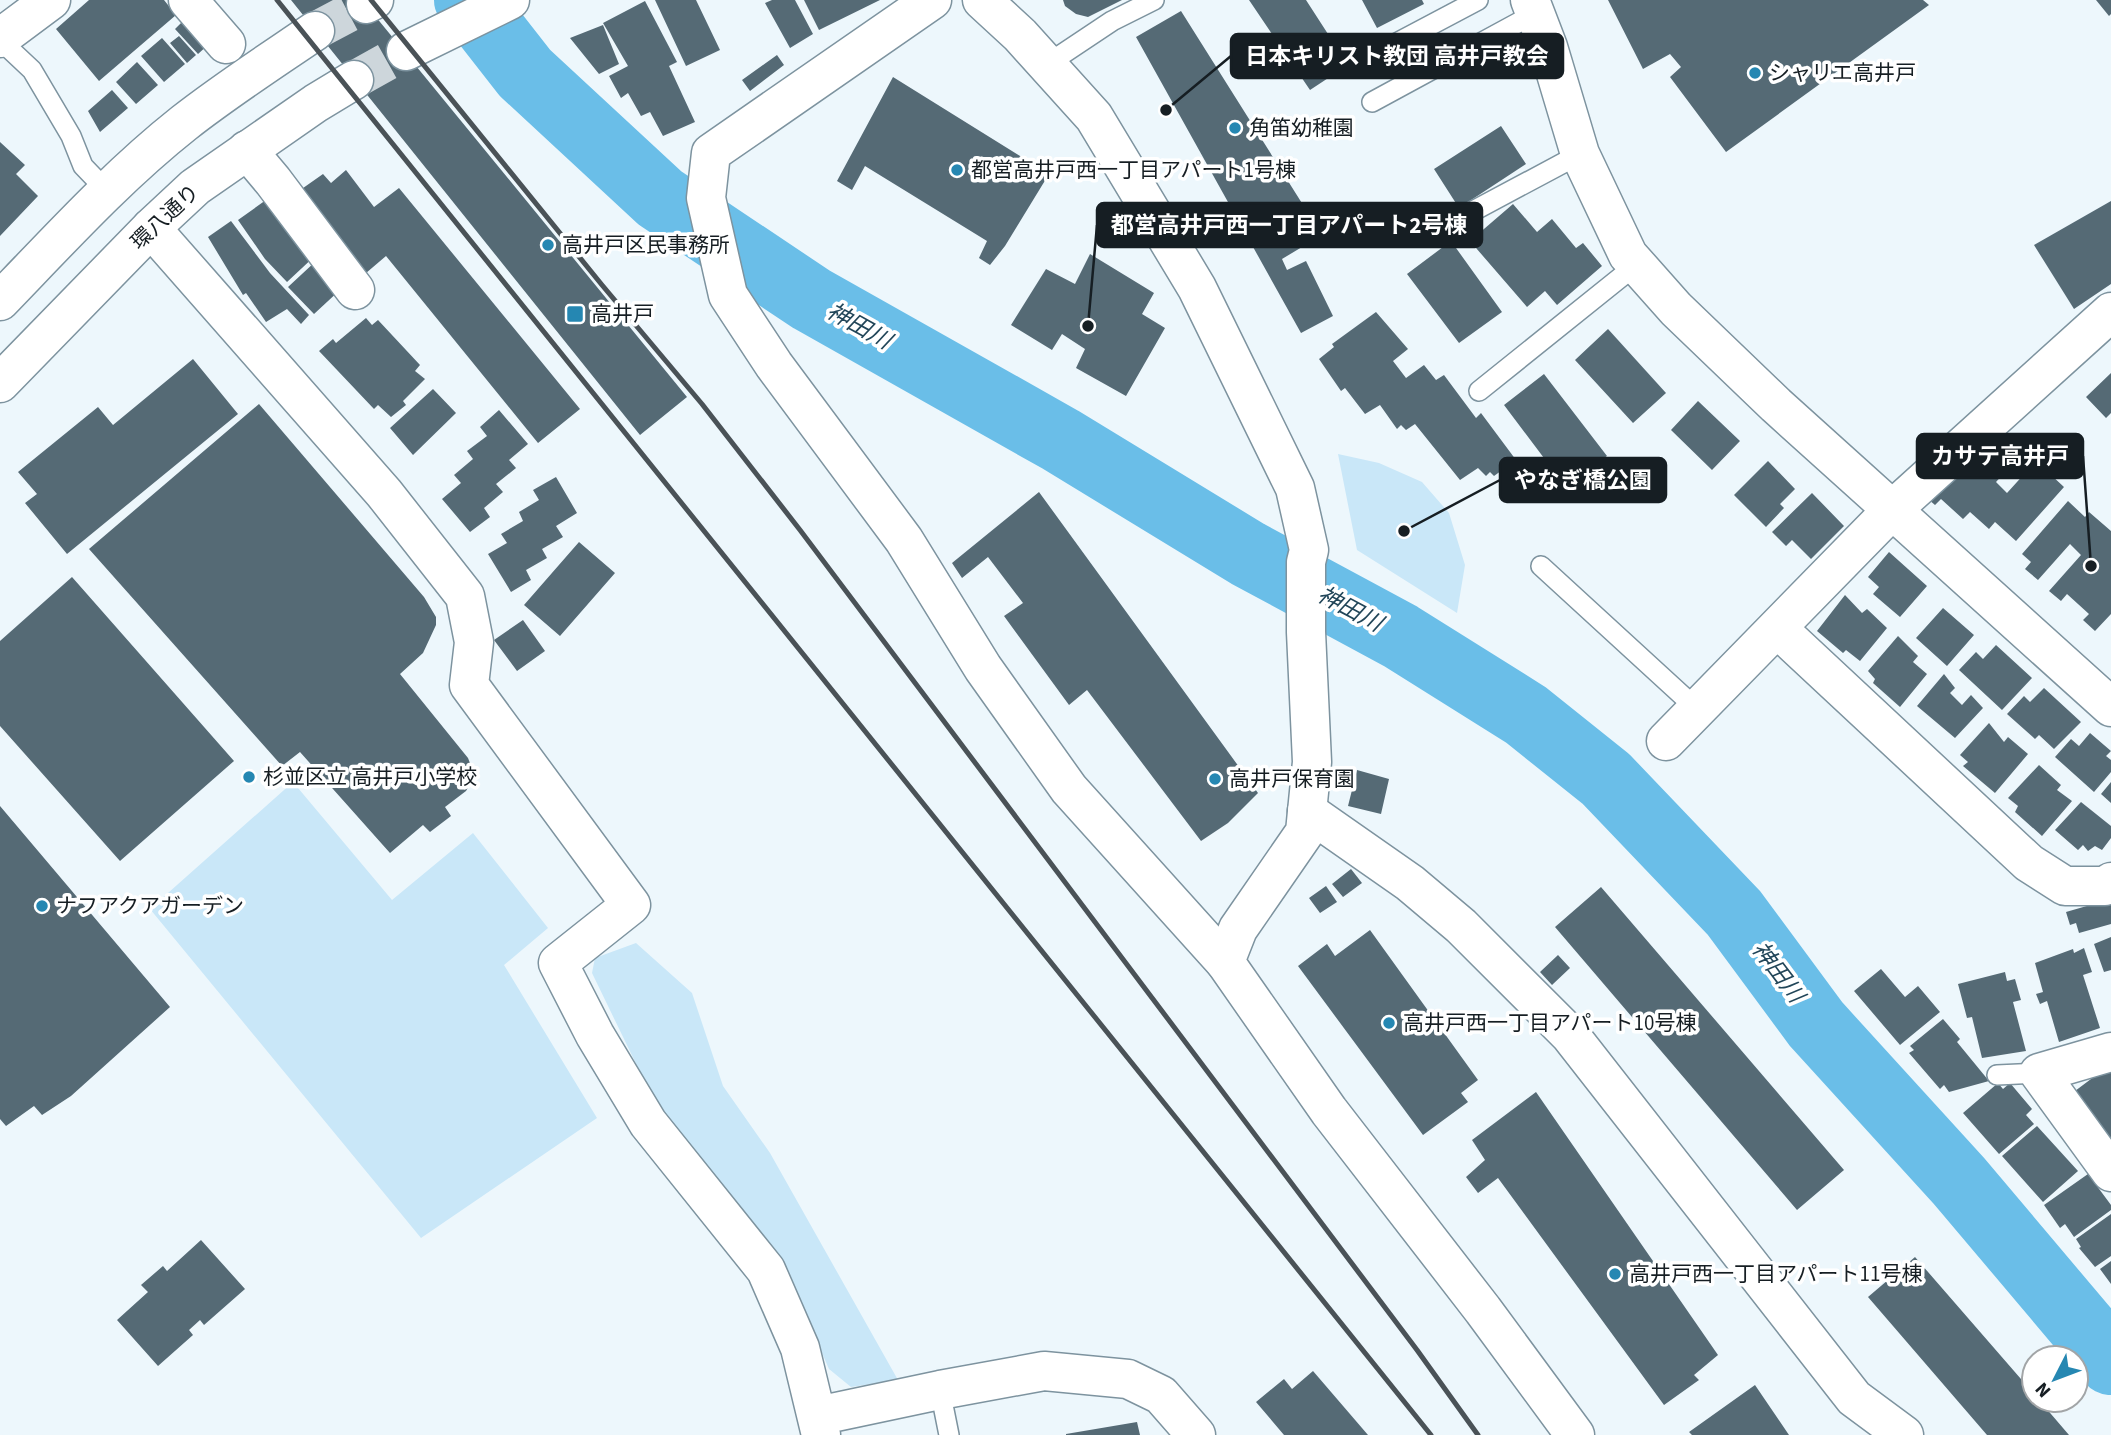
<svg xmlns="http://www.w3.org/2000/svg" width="2111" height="1435" font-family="'Source Sans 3','Noto Sans JP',sans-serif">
<rect width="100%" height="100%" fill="#edf7fc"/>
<path fill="#c9e7f8" d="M1338 454 1379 463 1422 482 1449 513 1465 565 1457 613 1357 550Z
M293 782 392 900 473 833 548 928 504 965 597 1118 421 1238 150 909Z
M636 943 692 993 723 1086 770 1153 898 1380 851 1387 829 1369 784 1265 657 1107 592 973 595 958Z"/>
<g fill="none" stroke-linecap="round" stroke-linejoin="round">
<path stroke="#6abee8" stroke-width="68" d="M468 0 525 73 660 198 811 299 1061 440 1248 554 1400 636 1526 715 1606 779 1734 913 1816 1024 1959 1181 2111 1361"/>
</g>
<path fill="#556a75" d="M89 0H164L176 15 99 81 56 29Z
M291 0H362L687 397 640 435Z
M655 0H696L720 50 686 66Z
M772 0H795L813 34 790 48 765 3Z
M804 0H880L819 30Z
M1063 0H1122L1088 17 1076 14 1065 6Z
M1249 0H1306L1348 65 1310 90Z
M1362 0H1422L1424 4 1377 28Z
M1608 0H1923L1929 5 1726 152 1670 77 1681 67 1670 54 1643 69Z
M2096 0H2111V14L2109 16Z
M645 1 677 62 669 66 695 122 663 136 650 112 641 116 628 93 621 98 609 76 628 66 603 23Z
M1181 11 1322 235 1282 259 1287 270 1306 261 1333 316 1301 333 1136 37Z
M185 19 209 44 198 54 175 29Z
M603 25 619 64 599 74 570 38Z
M179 36 196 55 187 63 170 43Z
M162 38 185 64 164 82 141 56Z
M777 55 784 65 750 91 742 80Z
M137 62 158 85 136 104 116 82Z
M893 77 1049 174 1005 246 990 265 979 258 987 241 865 166 852 190 837 181Z
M112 90 128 108 100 132 88 111Z
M1501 126 1526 164 1459 208 1434 169Z
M0 142 25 165 16 174 38 196 0 236Z
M346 170 374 207 399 188 580 409 538 443 386 256 359 279 296 193 323 174 331 183Z
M273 195 317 254 287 282 265 259 238 220Z
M2111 201V284L2074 309 2034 245Z
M1513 204 1537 232 1552 219 1576 248 1583 243 1602 266 1557 305 1545 291 1527 307 1470 241Z
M231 221 270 273 309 315 301 324 287 309 266 322 246 293 243 295 208 237Z
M1451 241 1502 312 1459 343 1407 274Z
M1090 254 1154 293 1142 314 1165 328 1126 396 1076 368 1085 349 1062 334 1052 350 1011 325 1046 269 1075 284Z
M316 261 341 289 314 314 288 287Z
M1376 312 1408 349 1393 361 1406 378 1424 365 1436 380 1444 375 1476 418 1481 413 1516 460 1494 476 1490 472 1486 476 1478 468 1460 480 1415 424 1406 430 1401 425 1397 429 1380 405 1365 414 1345 388 1341 391 1319 359 1334 347 1332 344Z
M366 318 372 325 378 320 420 365 415 371 425 379 403 401 406 405 391 417 378 405 374 409 319 351 333 339 336 343Z
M1608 329 1666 393 1633 423 1575 360Z
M193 359 238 414 67 554 25 503 37 494 18 472 98 407 113 425Z
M2111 373V413L2106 418 2086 397Z
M1544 374 1607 456 1565 486 1504 405Z
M433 389 456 413 413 455 390 428Z
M1698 401 1740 441 1712 470 1671 430Z
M259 404 424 597 436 617V625L423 653 400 674 468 758 475 776 466 791 445 807 451 816 430 832 423 825 390 853 300 752 282 766 89 549Z
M499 410 528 444 509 460 516 468 496 484 503 492 484 508 490 517 470 532 442 499 461 483 454 475 473 459 467 451 487 436 480 427Z
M1981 440 1998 456 1996 458 2007 470 1996 482 2007 493 2036 461 2064 487 2016 541 1995 522 1989 529 1970 512 1963 519 1941 499 1935 505 1922 494Z
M1768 461 1795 489 1780 504 1784 508 1766 527 1734 495Z
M556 477 577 513 556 526 563 537 542 549 547 558 526 570 531 580 511 592 488 554 507 543 501 534 523 521 519 512 539 500 533 490Z
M1039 492 1258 793 1228 823 1201 841 1087 690 1069 705 1004 616 1023 603 988 557 962 578 952 563Z
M1812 493 1844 526 1811 559 1792 540 1786 546 1772 532Z
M2068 501 2085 517 2089 512 2111 531V614L2095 631 2083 620 2089 614 2067 594 2061 601 2049 591 2081 555 2070 544 2038 580 2025 569 2031 562 2022 554Z
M579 542 615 573 560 636 524 605Z
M1889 552 1927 586 1900 617 1873 594 1879 587 1868 577Z
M72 577 234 761 120 861 0 726V641Z
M1845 595 1862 613 1867 609 1887 628 1860 661 1846 650 1843 653 1817 631Z
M1943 608 1974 635 1947 666 1916 638Z
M523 620 545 651 517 671 494 640Z
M1898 636 1918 656 1913 662 1927 674 1900 707 1873 683 1875 679 1868 671Z
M1996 645 2032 678 2002 710 1959 670 1976 652 1983 659Z
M1944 674 1955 688 1950 693 1962 705 1971 695 1983 708 1955 738 1917 706Z
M2044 688 2081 722 2054 749 2039 735 2035 739 2007 714 2024 696 2030 702Z
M1989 723 2004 742 2008 737 2028 754 1995 793 1963 766 1968 762 1960 755Z
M2090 733 2111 751 2106 756 2111 760V772L2094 792 2055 757 2071 739 2079 746Z
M2039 765 2061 785 2057 790 2072 801 2042 836 2015 812 2018 806 2008 798Z
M1357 770 1389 779 1381 814 1348 806Z
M2111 782V803L2101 794Z
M2081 802 2111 826V838L2102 850 2095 846 2088 851 2083 845 2078 850 2055 830Z
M0 806 170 1007 71 1096 42 1115 34 1106 6 1126 0 1119Z
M1351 869 1362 883 1343 897 1332 884Z
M1326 886 1337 902 1320 913 1309 898Z
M1601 887 1844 1170 1797 1210 1555 927Z
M2111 899V924L2079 933 2076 923 2070 925 2066 912Z
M1370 930 1478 1080 1461 1093 1468 1102 1423 1135 1298 966 1327 944 1335 956Z
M2111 937V970L2104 972 2094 944Z
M2084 948 2092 972 2083 975 2100 1028 2059 1042 2047 1001 2040 1004 2036 994 2043 992 2035 963 2073 949 2074 953Z
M1558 955 1570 968 1552 985 1540 972Z
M1881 969 1905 997 1918 986 1940 1012 1900 1045 1854 991Z
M2005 972 2007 981 2015 979 2021 1000 2013 1002 2026 1051 1982 1058 1972 1017 1967 1018 1958 984Z
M1943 1019 1960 1039 1957 1042 1989 1081 1949 1092 1944 1085 1940 1089 1909 1053 1914 1050 1910 1046Z
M2111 1064V1139L2075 1091Z
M1998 1083 2003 1089 2010 1083 2032 1109 2026 1115 2034 1124 1999 1154 1963 1113Z
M1536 1092 1718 1355 1694 1375 1699 1380 1664 1405 1498 1178 1478 1193 1466 1177 1485 1160 1472 1140Z
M2037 1126 2078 1171 2043 1202 2002 1156Z
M2088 1174 2111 1205V1210L2074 1237 2065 1224 2060 1228 2044 1205Z
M2111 1214V1256L2095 1267 2079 1248 2081 1247 2076 1239Z
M201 1240 245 1289 204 1325 200 1320 189 1330 193 1335 158 1366 117 1320 148 1292 141 1285 163 1266 167 1271Z
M1915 1257 2034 1394V1400H2039L2069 1435H1987L1868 1297Z
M2111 1261V1284L2100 1269Z
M1313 1371 1368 1435H1284L1256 1402 1284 1379 1292 1389Z
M1755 1385 1789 1435H1692L1689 1432Z
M1137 1422 1140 1435H1066V1434Z"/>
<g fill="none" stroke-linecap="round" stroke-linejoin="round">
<path stroke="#cdd6db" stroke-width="38" stroke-dasharray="38 19" stroke-linecap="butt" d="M315 31 366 4
M354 80 406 51"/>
<g stroke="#7d939f" stroke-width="22">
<path id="lane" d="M0 40 32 70 71 136 83 166 107 191
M1359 63 1478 0
M1046 65 1112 21 1154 0
M1372 102 1536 13
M1447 225 1580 154
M1479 391 1636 265
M1541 566 1697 709
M1997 1075 2039 1073
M940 1390 949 1435"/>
</g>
<g stroke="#7d939f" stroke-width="41">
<path id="street" d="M188 0 226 44
M932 0 711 153 706 198 728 295 774 365 904 540 983 668 1069 789 1225 962
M0 38 51 0
M247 150 273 181 355 290
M151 228 384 493 465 596 474 642 469 685 631 905 558 963 595 1035 648 1123 766 1270 800 1348 821 1435
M1777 628 2029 863 2065 886H2105L2111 882
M1666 741 1892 510 2111 312
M1307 811 1410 883 1461 926 1570 1035 1854 1398 1904 1435
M2111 1052 2039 1073 2111 1172
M817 1416 940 1390 1044 1371 1128 1379 1161 1395 1196 1435"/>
</g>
<g stroke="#7d939f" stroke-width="41">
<path id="secondary" d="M982 0 1020 35 1094 117 1197 288 1295 488 1309 550 1306 562V632L1312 762 1305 832 1238 929 1225 962 1329 1111 1483 1310 1575 1435
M1530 0 1548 47 1580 154 1628 255 1676 309 1776 405 2111 707"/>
</g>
<g stroke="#7d939f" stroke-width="41">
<path id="primary" d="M366 4 374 0
M406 51 510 0
M0 301C59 240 117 176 184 123 226 90 271 61 315 31
M0 383 151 228 195 187 316 103 354 80"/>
</g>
<use href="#lane" stroke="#fff" stroke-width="19"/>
<use href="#street" stroke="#fff" stroke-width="38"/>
<use href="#secondary" stroke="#fff" stroke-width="38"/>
<use href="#primary" stroke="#fff" stroke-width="38"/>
<path stroke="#4a5257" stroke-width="5" d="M277 0 1431 1435
M371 0 602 285 702 404 800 530 1417 1350 1478 1435"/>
</g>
<g fill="#2587b2" stroke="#fff" stroke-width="2.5">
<circle cx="1755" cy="73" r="7"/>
<circle cx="1235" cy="128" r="7"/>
<circle cx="957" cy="170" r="7"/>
<circle cx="548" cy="245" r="7"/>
<rect x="566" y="305" width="18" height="18" rx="3.5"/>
<circle cx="249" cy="777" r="7"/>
<circle cx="1215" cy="779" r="7"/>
<circle cx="42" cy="906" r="7"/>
<circle cx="1389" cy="1023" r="7"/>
<circle cx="1615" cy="1274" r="7"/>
</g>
<g text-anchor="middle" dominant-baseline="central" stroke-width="7" stroke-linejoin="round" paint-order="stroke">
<g font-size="21" fill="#161e23" stroke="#fff" text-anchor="start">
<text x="1769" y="73">シャリエ高井戸</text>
<text x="1249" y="128">角笛幼稚園</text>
<text x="971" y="170">都営高井戸西一丁目アパート1号棟</text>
<text x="562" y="245">高井戸区民事務所</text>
<text x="591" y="314">高井戸</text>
<text x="263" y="777">杉並区立 高井戸小学校</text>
<text x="1229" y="779">高井戸保育園</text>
<text x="56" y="906">ナフアクアガーデン</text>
<text x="1403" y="1023">高井戸西一丁目アパート10号棟</text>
<text x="1629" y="1274">高井戸西一丁目アパート11号棟</text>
</g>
<g font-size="21" fill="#161e23" stroke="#fff">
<text transform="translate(165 217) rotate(-43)">環八通り</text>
</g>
<g font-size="23" font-style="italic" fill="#224659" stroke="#fff">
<text transform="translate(859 326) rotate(29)">神田川</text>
<text transform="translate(1350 609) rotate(28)">神田川</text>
<text transform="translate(1778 972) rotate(53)">神田川</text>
</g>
</g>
<path fill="none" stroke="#161e23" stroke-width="2.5" d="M1166 110L1231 56M1088 326L1097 225M2091 566L2083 456M1404 531L1500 480"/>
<g fill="#161e23" stroke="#fff" stroke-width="2.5">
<circle cx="1166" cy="110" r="7"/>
<circle cx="1088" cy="326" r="7"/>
<circle cx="2091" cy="566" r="7"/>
<circle cx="1404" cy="531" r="7"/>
</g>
<g fill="#161e23" stroke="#161e23" stroke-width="2.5">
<rect x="1231" y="34" width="332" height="44" rx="7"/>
<rect x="1097" y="203" width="385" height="44" rx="7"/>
<rect x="1917" y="434" width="166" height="44" rx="7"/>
<rect x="1500" y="458" width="166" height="44" rx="7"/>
</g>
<g font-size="23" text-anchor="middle" font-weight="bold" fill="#fff">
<text x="1397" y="64">日本キリスト教団 高井戸教会</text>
<text x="1289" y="233">都営高井戸西一丁目アパート2号棟</text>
<text x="2000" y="464">カサテ高井戸</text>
<text x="1583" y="488">やなぎ橋公園</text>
</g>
<g transform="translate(2055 1379) rotate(228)"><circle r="33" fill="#ffffff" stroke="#a2a5a7" stroke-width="2"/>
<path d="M0-5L12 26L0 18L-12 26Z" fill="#2587b2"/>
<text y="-10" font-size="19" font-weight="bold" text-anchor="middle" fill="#161e23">N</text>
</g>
</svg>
